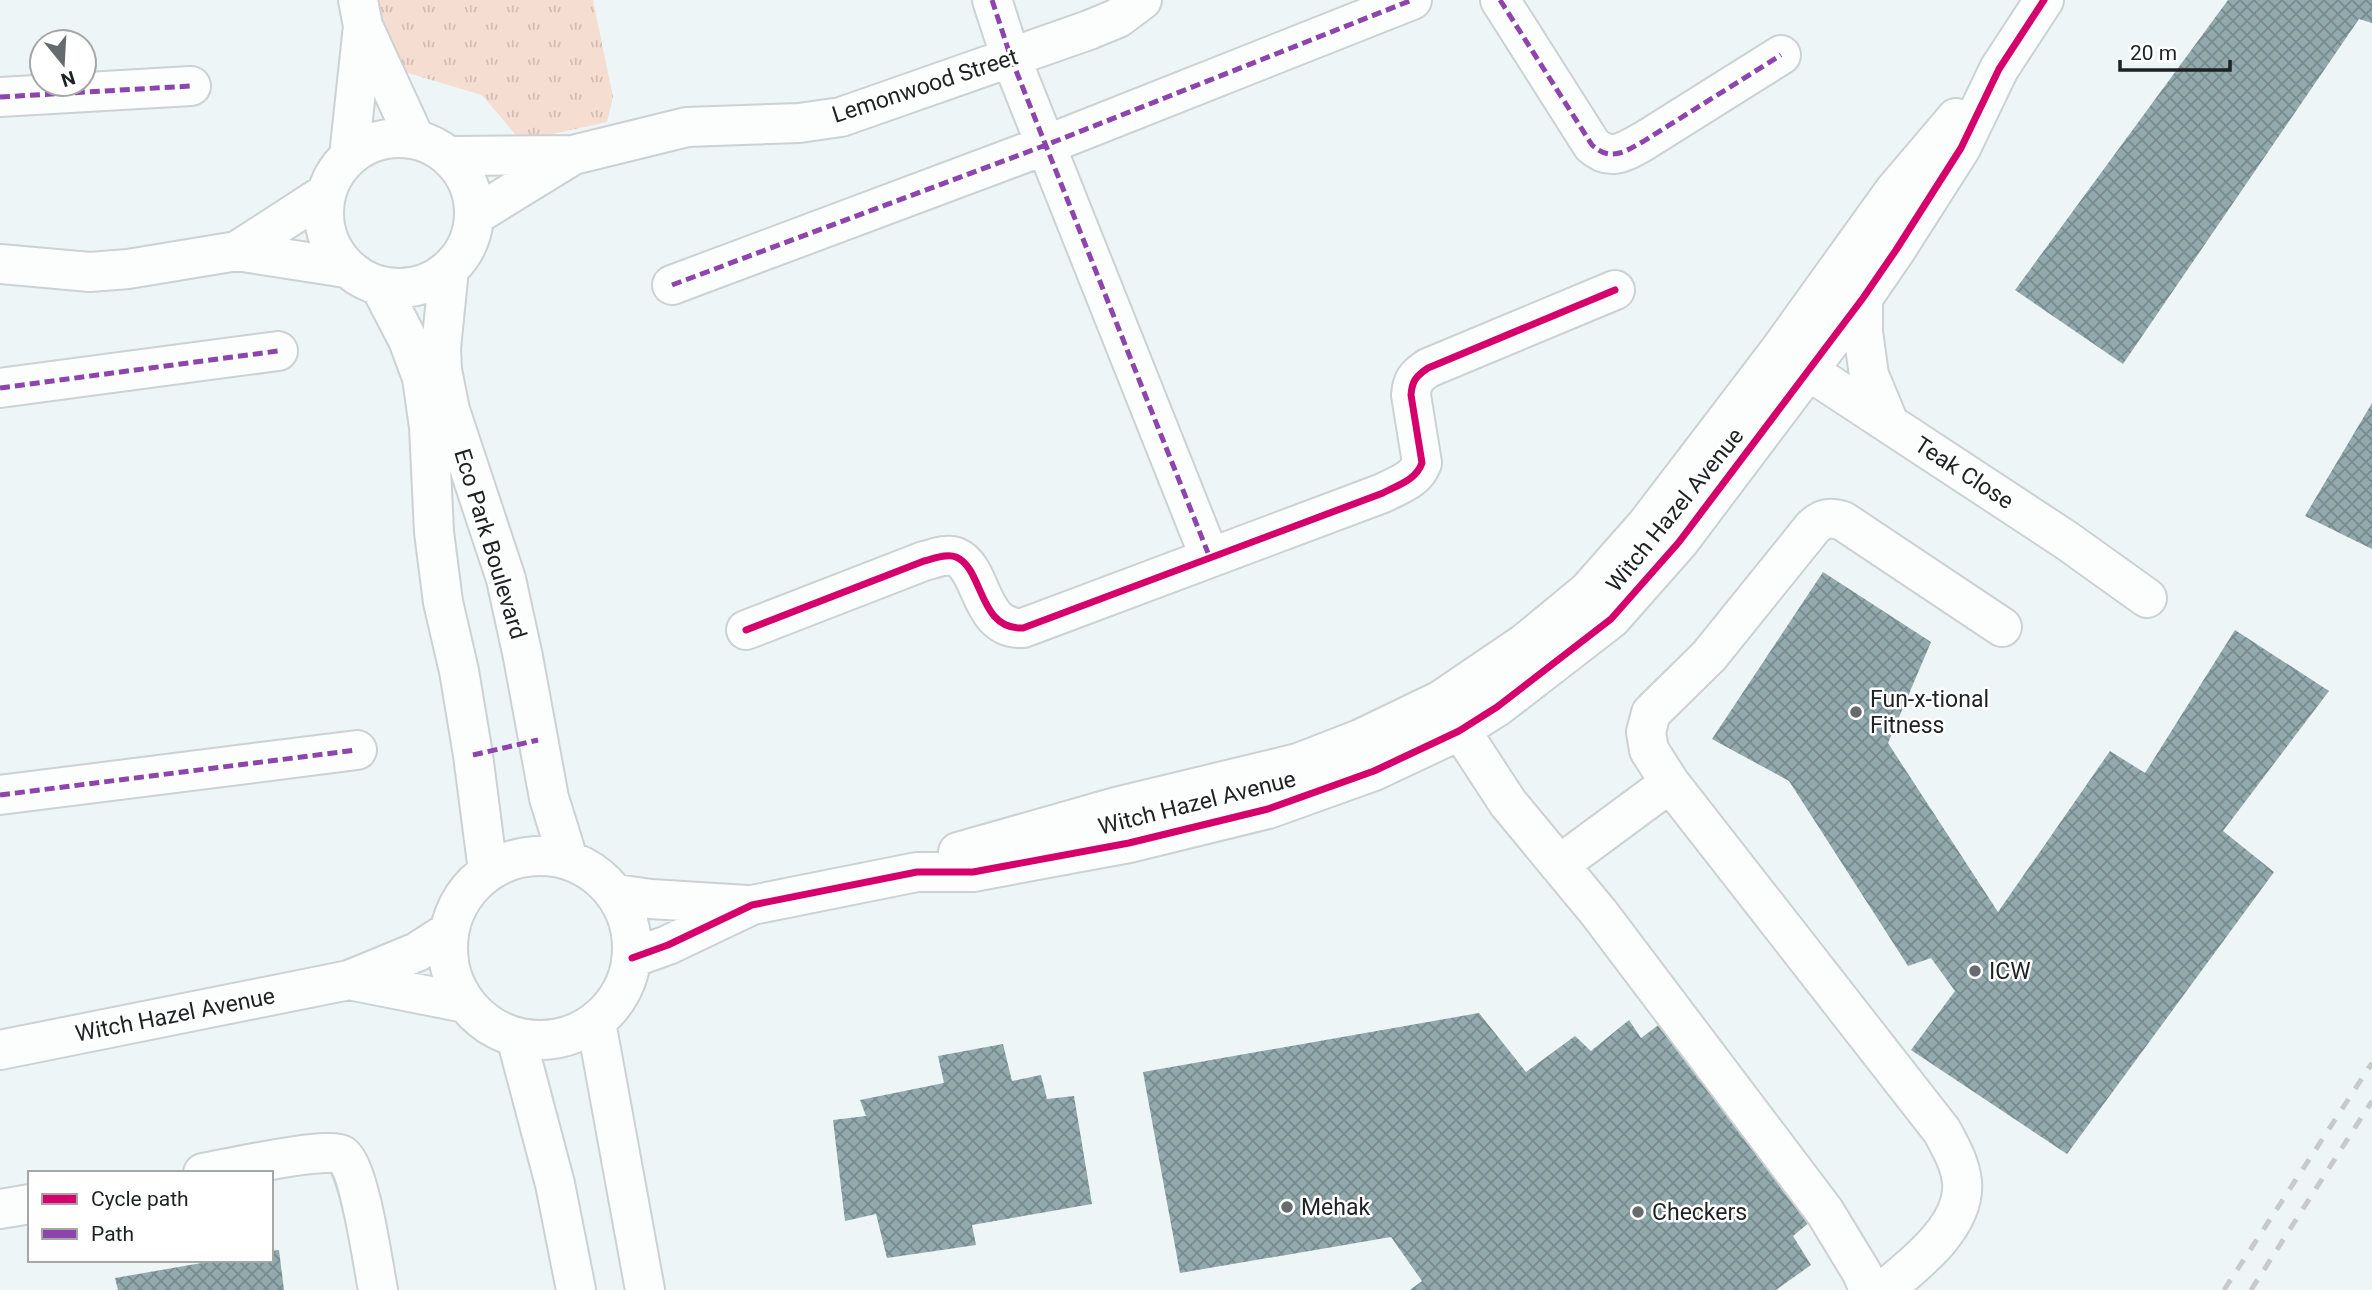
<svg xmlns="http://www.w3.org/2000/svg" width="2372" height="1290" font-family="Roboto,sans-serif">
<defs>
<pattern id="park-tufts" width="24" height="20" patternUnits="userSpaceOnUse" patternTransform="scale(1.75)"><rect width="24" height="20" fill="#f5ddd2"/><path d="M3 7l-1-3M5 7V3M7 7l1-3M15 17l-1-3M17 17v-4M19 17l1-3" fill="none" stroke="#d2bdb4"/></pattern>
<pattern id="building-cross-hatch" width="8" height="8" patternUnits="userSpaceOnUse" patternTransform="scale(1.75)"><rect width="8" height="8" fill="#92aaae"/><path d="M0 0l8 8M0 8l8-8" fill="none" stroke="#778a8d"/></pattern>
</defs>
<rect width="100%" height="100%" fill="#eef5f6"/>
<path fill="url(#park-tufts)" d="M378 0H593L613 97 607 122 521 141 482 95 391 68Z"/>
<path fill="url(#building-cross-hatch)" d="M2228 0H2372V23L2359 19 2123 364 2015 290Z
M2372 403V549L2305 516Z
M1823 572 1931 642 1888 743 1998 912 2110 751 2145 773 2235 630 2329 691 2223 831 2274 872 2067 1154 1911 1050 1955 991 1931 958 1908 966 1789 781 1712 739Z
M1479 1013 1526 1072 1575 1036 1591 1051 1629 1020 1641 1038 1672 1015 1816 1217 1793 1236 1811 1265 1776 1290H1410L1422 1281 1391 1237 1180 1273 1143 1072Z
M1003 1044 1012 1081 1041 1075 1047 1099 1074 1096 1092 1204 972 1225 976 1245 887 1258 876 1214 845 1221 833 1120 866 1116 860 1100 944 1083 938 1056Z
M279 1250 284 1290H118L115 1278 219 1260H271V1251Z"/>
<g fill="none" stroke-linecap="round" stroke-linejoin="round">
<g stroke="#ccd1d2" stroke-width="42">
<path id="minor" d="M358 0 363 26 415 139
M992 0 1011 58 1210 558
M1500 0 1592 145C1611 162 1624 152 1644 141L1781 55
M0 97 191 86
M324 213a75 75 0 1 1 150 0a75 75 0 1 1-150 0Z
M349 156 363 26
M449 156 573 155 687 127 799 123 841 117 1089 30 1118 18 1142 0
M474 216 573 155
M237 251 325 194
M0 264 90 272 128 269 237 251 346 268
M449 269 441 348 442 370 450 410 506 579 523 657 549 798 568 859
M672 285 1046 145 1412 0
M380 286 408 340 422 378 429 427 434 532 443 602 459 671 473 755 488 871
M1863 298V332L1869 375 1889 423
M1786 356 2066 540 2147 598
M0 388 278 351
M746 630 924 561C933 559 947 553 956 557 984 569 978 630 1023 628L1383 493C1398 485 1416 480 1422 463L1411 395C1412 381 1416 376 1428 368L1615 290
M1448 711 1508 803 1599 913 1825 1212 1862 1273 1869 1290
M0 795 357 750
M958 852 1116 807 1298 763 1360 739 1441 700 1525 643 1588 591 1647 524 1779 351 1894 191 1956 118
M448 948a92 92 0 1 1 184 0a92 92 0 1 1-184 0Z
M1559 865 1670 783
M616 894 651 899 747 905
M632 958 668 945 752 905 917 872H973L1129 843 1268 809 1374 771 1459 731 1497 707 1611 619 1679 542 1863 298 1896 250 1961 148 1999 69 2044 0
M349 980 465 1003
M596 1022 645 1290
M516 1037 555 1184 576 1290
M0 1050 349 980 417 952 448 932
M203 1173C226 1169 328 1146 342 1155 360 1168 373 1265 378 1290
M0 1209 30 1204
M1884 1290C1914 1265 1966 1226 1962 1182 1960 1163 1951 1148 1942 1131L1670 783 1649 750 1646 732 1651 713 1709 656 1813 527C1823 518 1830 517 1843 521L2002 627"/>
</g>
<use href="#minor" stroke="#fcfefe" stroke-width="38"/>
<path stroke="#c8caca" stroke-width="5" stroke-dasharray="12 12" stroke-linecap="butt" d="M2224 1290 2372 1063
M2251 1290 2372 1101"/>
<path stroke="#8e44ad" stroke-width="5" stroke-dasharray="10 5" stroke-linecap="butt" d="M992 0 1011 58 1210 558
M1500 0 1592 145C1611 162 1624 152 1644 141L1781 55
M0 97 191 86
M672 285 1046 145 1412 0
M0 388 278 351
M473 755 538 740
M0 795 357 750"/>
<g stroke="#fff" stroke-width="11">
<path id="cycleway" d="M746 630 924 561C933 559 947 553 956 557 984 569 978 630 1023 628L1383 493C1398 485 1416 480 1422 463L1411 395C1412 381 1416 376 1428 368L1615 290
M632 958 668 945 752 905 917 872H973L1129 843 1268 809 1374 771 1459 731 1497 707 1611 619 1679 542 1863 298 1896 250 1961 148 1999 69 2044 0"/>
</g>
<use href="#cycleway" stroke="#d6006c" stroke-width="7"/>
</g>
<g fill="#666c6d" stroke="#fff" stroke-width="2.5">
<circle cx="1856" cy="712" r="7"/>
<circle cx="1975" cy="971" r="7"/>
<circle cx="1287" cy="1207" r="7"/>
<circle cx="1638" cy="1212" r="7"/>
</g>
<g text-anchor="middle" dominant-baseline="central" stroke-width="5" stroke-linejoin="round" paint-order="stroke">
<g font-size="23" fill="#1d2223" stroke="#fff">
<text transform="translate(925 86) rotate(-18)">Lemonwood Street</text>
<text transform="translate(1964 473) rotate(33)">Teak Close</text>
<text transform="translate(1675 510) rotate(-51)">Witch Hazel Avenue</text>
<text transform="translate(490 544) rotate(73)">Eco Park Boulevard</text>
<text transform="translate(1197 803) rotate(-14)">Witch Hazel Avenue</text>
<text transform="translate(175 1015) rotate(-11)">Witch Hazel Avenue</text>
</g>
<g font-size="23" fill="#1d2223" stroke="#fff" text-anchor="start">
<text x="1870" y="699">Fun-x-tional<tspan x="1870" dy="26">Fitness</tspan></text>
<text x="1989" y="971">ICW</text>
<text x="1301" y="1207">Mehak</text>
<text x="1652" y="1212">Checkers</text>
</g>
</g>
<rect x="28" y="1171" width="245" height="91" fill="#ffffff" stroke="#a5a7a7" stroke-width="2"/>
<rect x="42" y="1194" width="35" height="10" fill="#d6006c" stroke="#a5a7a7" stroke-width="2"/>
<text x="91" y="1206" font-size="21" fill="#1d2223">Cycle path</text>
<rect x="42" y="1229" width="35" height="10" fill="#8e44ad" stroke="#a5a7a7" stroke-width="2"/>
<text x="91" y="1241" font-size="21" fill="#1d2223">Path</text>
<g transform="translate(63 63) rotate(162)"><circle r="33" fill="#ffffff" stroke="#a5a7a7" stroke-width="2"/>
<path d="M0-5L12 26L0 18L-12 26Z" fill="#666c6d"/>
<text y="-10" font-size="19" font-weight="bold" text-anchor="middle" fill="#1d2223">N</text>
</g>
<path d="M2120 60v10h110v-10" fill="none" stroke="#1d2223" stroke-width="3.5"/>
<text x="2130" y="60" font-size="21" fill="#1d2223" stroke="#ffffff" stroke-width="5" paint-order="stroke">20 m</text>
</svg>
